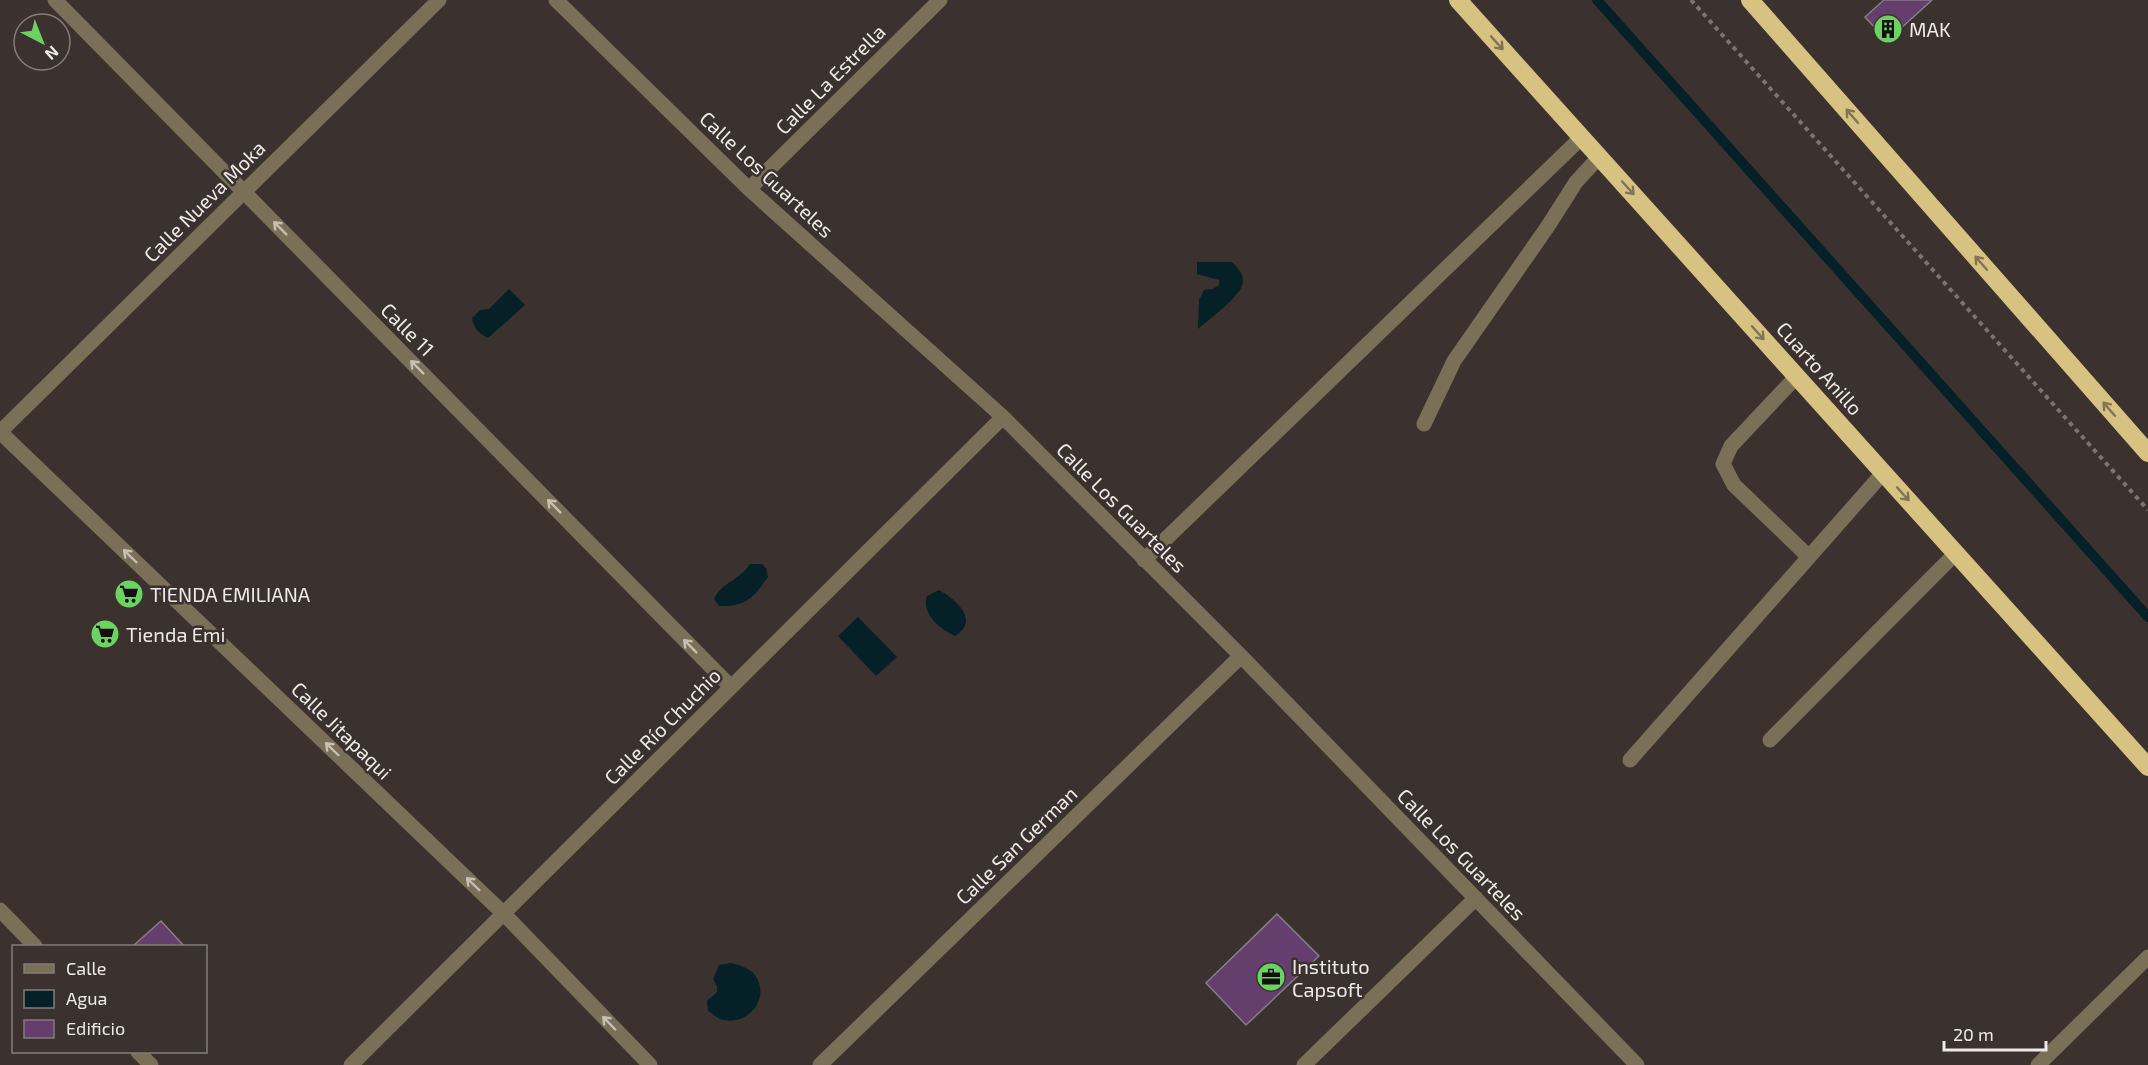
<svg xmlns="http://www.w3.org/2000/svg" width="2148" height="1065" font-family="'Exo 2',sans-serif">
<rect width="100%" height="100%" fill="#3b322f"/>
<path fill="#062027" d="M1197 262H1232C1237 267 1244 274 1243 282 1242 296 1209 319 1198 329L1199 300 1204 290 1213 289 1219 285V280L1197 274Z
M509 289 525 305 488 338C478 333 474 328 472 318L480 310 489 309Z
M750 564H762L766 568 768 577C753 598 746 607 719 606L714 599C722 582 740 580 750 564Z
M939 590C957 600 980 621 955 636 940 629 921 614 927 596Z
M858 617 897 657 876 676 838 636Z
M731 963C739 965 750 968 755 975 772 999 746 1028 720 1019 716 1017 712 1013 708 1011L707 1001 717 992V986L713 979 719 965Z"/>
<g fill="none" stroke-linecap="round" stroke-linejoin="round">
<path stroke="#062027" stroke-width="10" d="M1597 0 2148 617"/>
</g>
<path fill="#643f6e" stroke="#857e86" stroke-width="1.5" d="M1884 0H1932L1887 41 1865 17Z
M1277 914 1319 956 1246 1025 1206 983Z
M161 921 184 946H133Z"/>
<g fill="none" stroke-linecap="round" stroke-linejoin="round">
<path stroke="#7a7370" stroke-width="4" stroke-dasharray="4.5 4.5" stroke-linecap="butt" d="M1691 0 2148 510"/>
<path stroke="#797057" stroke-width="15" d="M1797 376 1731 446 1723 464 1734 485 1809 557
M1424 424 1454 361 1548 226 1576 182 1600 156
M1770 740 1956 553
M1630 760 1884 472"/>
<path stroke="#797057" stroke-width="15" d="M55 0 731 687
M556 0 749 189 1003 417 1241 656 1637 1065
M749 189 940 0
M0 432 504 914 650 1065
M0 432 439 0
M1144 560 1582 137
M0 910 35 946
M138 1052 151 1065
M351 1065 1003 417
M820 1065 1241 656
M1304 1065 1476 898
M2038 1065 2148 957"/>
<path stroke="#d8c281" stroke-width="18" d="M1458 0 2148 767
M1750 0 2148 453"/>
</g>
<defs><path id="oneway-shaft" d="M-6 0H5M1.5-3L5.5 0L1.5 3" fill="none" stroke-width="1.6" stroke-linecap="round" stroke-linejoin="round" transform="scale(1.5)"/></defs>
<g stroke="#827354">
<use href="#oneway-shaft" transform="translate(1497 43) rotate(48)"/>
<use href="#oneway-shaft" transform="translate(1852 116) rotate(-131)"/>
<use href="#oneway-shaft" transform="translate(1628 188) rotate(48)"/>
<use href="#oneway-shaft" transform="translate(1981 263) rotate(-131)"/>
<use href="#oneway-shaft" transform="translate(1758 333) rotate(48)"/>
<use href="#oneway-shaft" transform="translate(2109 409) rotate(-131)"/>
<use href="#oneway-shaft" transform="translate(1903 494) rotate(48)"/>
</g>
<g stroke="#c6bfb5">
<use href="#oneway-shaft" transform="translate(280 228) rotate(-135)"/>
<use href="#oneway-shaft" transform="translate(417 367) rotate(-135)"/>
<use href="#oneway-shaft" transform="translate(554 506) rotate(-135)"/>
<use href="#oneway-shaft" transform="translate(130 556) rotate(-136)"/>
<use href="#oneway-shaft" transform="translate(690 646) rotate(-135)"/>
<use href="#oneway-shaft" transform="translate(332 749) rotate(-136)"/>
<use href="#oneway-shaft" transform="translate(473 884) rotate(-136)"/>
<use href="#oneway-shaft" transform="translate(609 1023) rotate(-134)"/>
</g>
<defs>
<g id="building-disc" transform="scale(1.5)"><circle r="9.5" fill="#6cd362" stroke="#3b322f"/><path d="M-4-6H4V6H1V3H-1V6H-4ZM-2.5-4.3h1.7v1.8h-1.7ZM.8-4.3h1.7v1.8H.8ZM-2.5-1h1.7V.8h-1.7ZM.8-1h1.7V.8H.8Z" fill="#111"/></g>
<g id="supermarket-disc" transform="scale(1.5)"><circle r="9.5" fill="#6cd362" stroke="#3b322f"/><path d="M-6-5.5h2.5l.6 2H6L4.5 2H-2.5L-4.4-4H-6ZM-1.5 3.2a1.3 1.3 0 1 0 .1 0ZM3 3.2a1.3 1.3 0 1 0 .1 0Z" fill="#111"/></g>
<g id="office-disc" transform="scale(1.5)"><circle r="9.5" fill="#6cd362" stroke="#3b322f"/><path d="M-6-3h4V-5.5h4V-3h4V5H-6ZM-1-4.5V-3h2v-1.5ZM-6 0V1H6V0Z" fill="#111"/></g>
</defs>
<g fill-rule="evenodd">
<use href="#building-disc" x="1888" y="29"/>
<use href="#supermarket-disc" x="129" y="594"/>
<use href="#supermarket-disc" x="105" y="634"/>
<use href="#office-disc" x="1271" y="977"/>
</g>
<g text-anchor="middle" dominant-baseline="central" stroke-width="5" stroke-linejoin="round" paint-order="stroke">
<g font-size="20" fill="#efeae7" stroke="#3b322f" text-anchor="start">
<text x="1909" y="29">MAK</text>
<text x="150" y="594">TIENDA EMILIANA</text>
<text x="126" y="634">Tienda Emi</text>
<text x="1292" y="966">Instituto<tspan x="1292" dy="23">Capsoft</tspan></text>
</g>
<g font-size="20" fill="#efeae7" stroke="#3b322f">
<text transform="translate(830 79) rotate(-45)">Calle La Estrella</text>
<text transform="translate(767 174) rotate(43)">Calle Los Guarteles</text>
<text transform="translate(204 201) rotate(-45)">Calle Nueva Moka</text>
<text transform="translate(408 329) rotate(45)">Calle 11</text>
<text transform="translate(1820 368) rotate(48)">Cuarto Anillo</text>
<text transform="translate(1122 507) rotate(45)">Calle Los Guarteles</text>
<text transform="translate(662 726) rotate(-45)">Calle Río Chuchio</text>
<text transform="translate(342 730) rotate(44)">Calle Jitapaqui</text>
<text transform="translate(1016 845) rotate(-44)">Calle San German</text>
<text transform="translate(1462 854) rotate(46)">Calle Los Guarteles</text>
</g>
</g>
<rect x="12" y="945" width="195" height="108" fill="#3b322f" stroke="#837c79" stroke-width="1.5"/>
<rect x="24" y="964" width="30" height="9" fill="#797057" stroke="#837c79" stroke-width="1.5"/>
<text x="66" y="975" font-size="18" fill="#efeae7">Calle</text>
<rect x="24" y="990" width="30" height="18" fill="#062027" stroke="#837c79" stroke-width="1.5"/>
<text x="66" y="1005" font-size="18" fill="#efeae7">Agua</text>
<rect x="24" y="1020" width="30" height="18" fill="#643f6e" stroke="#837c79" stroke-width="1.5"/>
<text x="66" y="1035" font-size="18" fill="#efeae7">Edificio</text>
<g transform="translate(42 42) rotate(138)"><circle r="28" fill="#3b322f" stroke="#837c79" stroke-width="1.5"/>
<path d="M0-4.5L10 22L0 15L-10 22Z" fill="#6cd362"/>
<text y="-9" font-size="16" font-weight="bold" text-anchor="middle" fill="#efeae7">N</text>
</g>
<path d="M1944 1041v9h102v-9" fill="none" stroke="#efeae7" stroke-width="3"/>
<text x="1953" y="1041" font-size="18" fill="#efeae7" stroke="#3b322f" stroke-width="4.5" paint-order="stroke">20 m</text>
</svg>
